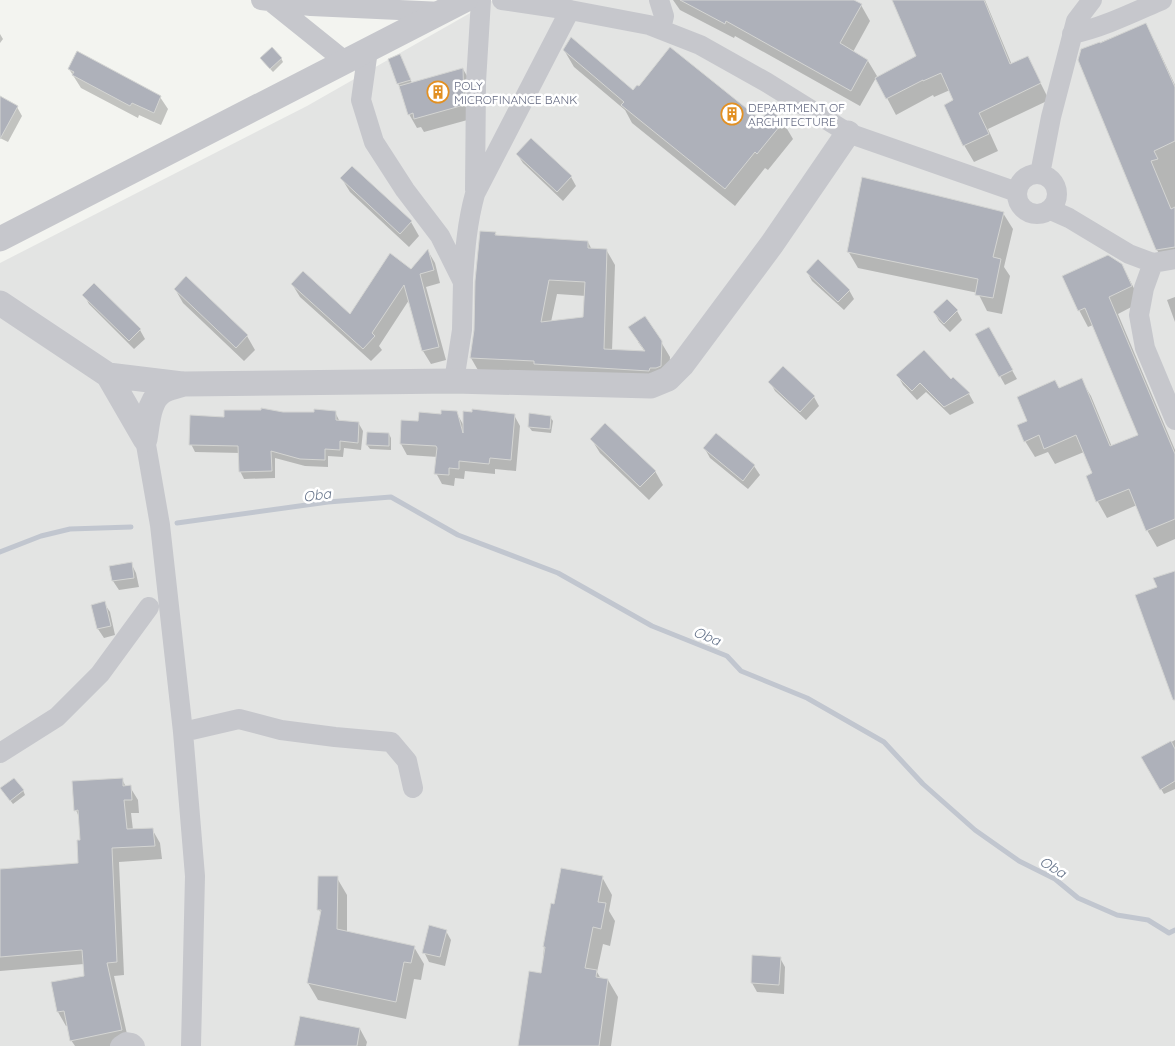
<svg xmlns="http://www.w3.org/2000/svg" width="1175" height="1046" font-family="Quicksand,sans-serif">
<rect width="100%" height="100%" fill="#f3f4f0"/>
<path fill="#e3e4e3" d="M493 0H1175V1046H0V263L307 106Z"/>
<path fill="#0003" fill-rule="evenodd" d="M673 0H851L861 5 870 21 853 52 868 61 877 76 860 106 735 36 734 38 680 10Z
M893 0H985L1012 65 1028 58 1049 100 988 129 998 151 974 162 964 145 955 101 950 90 934 97 933 95 896 115 887 98 917 56Z
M1145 24 1155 42 1175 85V266L1167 267 1157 250 1079 60 1099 43Z
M0 34 3 39 0 43Z
M564 50 633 91 761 121 783 122 793 139 768 170 765 168 735 206 632 123 625 110 574 67Z
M281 58 283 62 273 72 261 59Z
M402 59 412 83 463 69 471 83V119L424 132 421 127 417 128 409 114 398 83Z
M69 69 160 97 168 109 161 125 139 115 138 118 81 88Z
M0 101 17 107 22 116 8 142 0 138Z
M531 139 571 177 576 186 563 201 523 163 517 154Z
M352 167 411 222 419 236 409 247 350 192 342 179Z
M1003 213 1013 229 1004 267 1010 276 1002 314 987 311 978 293 858 268 848 251Z
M495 233 497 236 588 242 592 250 607 251 615 265 612 351 646 353 638 342H661L670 357 669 380 479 372 471 358ZM557 294 586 296 584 318 551 322Z
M428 251 435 263 440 283 426 287 446 360 431 364 423 351 409 300 379 346 382 350 371 361 300 297 292 284 351 316 411 271Z
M1122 265 1141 302 1118 314 1175 450V539L1157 547 1147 530 1137 505 1107 518 1098 502 1087 477 1093 474 1084 452 1055 464 1048 452 1035 457 1025 441 1029 422 1059 389 1081 380 1091 396 1112 447 1139 436 1093 325 1088 327 1079 310Z
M807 272 849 290 854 299 844 310 812 281Z
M175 289 247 336 255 350 244 361 183 303Z
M84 295 140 330 145 339 134 349 89 304Z
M1175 297V322L1167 300Z
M957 311 962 320 950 332 939 321 934 312Z
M988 328 1017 379 1005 385 977 335Z
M783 368 814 397 819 406 806 420 775 391 770 382Z
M898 376 951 381 953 379 969 394 974 403 950 415 926 392 917 400 903 385Z
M335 412 340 422 359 424 363 431 361 450 344 448 343 457 328 456V467L305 466 275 458V478L244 479 240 471V453L195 452 191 444 225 418 283 413Z
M456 412 464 426 514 415 520 426 516 471 495 469V474L465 471 464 479 455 478 454 486 442 484 436 473 438 457 407 455 401 444 403 421 419 422Z
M550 417 553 421 551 433 532 431 529 427Z
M389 434 391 438V450L370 449 367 445Z
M592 440 655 471 663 485 649 500 600 453Z
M705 449 754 466 760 475 748 489 710 458Z
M131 563 136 573 139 587 119 590 113 581Z
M104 603 110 612 115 635 104 638 98 629Z
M1175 740V789L1164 794 1143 758Z
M122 779 126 787H130L138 800 139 813H131L133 830 152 829 160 843 162 859 119 862 124 975 114 976 129 1043 117 1046H75L71 1040 68 1025 66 1026 58 1012 53 983 85 977 84 964 0 971V871L80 865 81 841 79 817 76 810Z
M1 789 23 790 25 795 13 804Z
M602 877 612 895 609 911 615 921 610 946 603 944 597 972 601 979 608 980 618 997 611 1046H520L542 975 544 947 555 905Z
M337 878 347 895V932L414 947 424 964 421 980 414 979 406 1019 318 1000 308 983 322 915 319 910Z
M446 931 451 940 445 966 429 962 424 952Z
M780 958 785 967 784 994 757 992 752 983Z
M360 1029 367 1042 366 1046H295Z"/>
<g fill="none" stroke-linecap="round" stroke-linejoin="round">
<path stroke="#c1c6cf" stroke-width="5" d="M177 523 328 502 391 497 458 535 558 573 652 626 727 656 741 671 807 698 884 742 923 784 975 830 1019 861 1055 879 1078 898 1117 915 1148 920 1169 933 1175 930
M0 552 41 536 70 529 131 527"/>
</g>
<path fill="#aeb1ba" stroke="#d4d5d3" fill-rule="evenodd" d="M680 0H854L862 4 840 43 868 60 851 91 726 21 725 24Z
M892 0H984L1010 64 1028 56 1041 83 979 113 989 134 963 146 944 105 953 100 941 73 923 81V80L886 99 875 78 916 56Z
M1146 23 1175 87V141L1154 151 1158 159 1151 161 1171 209 1175 207V247L1156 250 1078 60 1081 49 1100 42V43Z
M571 37 633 90 637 85 639 86 670 47 761 120 769 109 784 121 757 154 755 152 725 189 621 105 624 102 563 50Z
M272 47 282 58 270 69 260 58Z
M77 51 161 96 154 113 132 103 130 106 72 75 74 72 68 69Z
M400 54 411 80 397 84 388 59Z
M463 68 464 105 414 119 413 113 408 115 399 86Z
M0 96 18 106 0 139Z
M531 138 572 176 557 192 516 154Z
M352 166 412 221 400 234 340 178Z
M862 177 1004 212 993 257 1001 259 993 298 975 295 978 279 847 252Z
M480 231 496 232 495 235 588 241V248L607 249 604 349 645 351 628 327 645 316 662 341 661 366 656 368H650L649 371 534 364V361L470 358 474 330 475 281ZM549 280 585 282 583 317 541 322Z
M428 249 434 270 420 274 439 347 422 351 404 285 372 333 375 336 363 349 291 284 303 271 350 314 390 253 411 269Z
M1108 255 1122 264 1132 286 1109 297 1175 454V519L1146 531 1129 489 1096 502 1086 476 1092 473 1076 435 1044 449 1039 435 1024 442 1017 425 1027 421 1017 397 1055 380 1059 388 1082 378 1110 446 1138 435 1085 308 1078 311 1062 276Z
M818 259 850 290 838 302 806 272Z
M186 276 248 335 236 348 174 289Z
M94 283 141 329 129 341 82 295Z
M947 299 958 310 944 324 933 312Z
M989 327 1013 370 999 377 975 334Z
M924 350 951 379 953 377 970 393 944 407 920 383 912 391 896 375Z
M783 366 815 396 800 412 768 382Z
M261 408 283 412H314V409L336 411V420L359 422 358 443 340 441V450L325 449V460L300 459 271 451 272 471 239 472 238 446 189 445 190 415 224 417V410H261Z
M472 409 515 414 511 460 490 458 489 464 459 461V469L449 468V475L434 474 437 448 436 446 400 444 401 420 418 421 419 412 441 414V410L457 411 463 433V411L472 412Z
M529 413 551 416 550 429 528 427Z
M605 423 656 471 640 487 590 439Z
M367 432 389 433V446L366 445Z
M716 433 755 465 743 481 703 448Z
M132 562 134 578 112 581 109 566Z
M1175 571V700H1173L1135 595 1157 587 1153 578Z
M105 601 111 626 97 629 91 605Z
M1171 741 1175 749V781L1160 790 1141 757Z
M14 778 24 790 10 801 0 788Z
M123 778V786L131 785 132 800H124L127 829 153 828 155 846 112 848 117 962 107 963 122 1030 70 1041 64 1011 57 1012 51 982 84 976 82 950 0 957V869L78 863 77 840H80L78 810 74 811 72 781Z
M561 868 603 876 598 902 606 903 601 929 593 927 585 968 597 970 596 977 608 979 599 1046H518L529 971 541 973 545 947H543L551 903 554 904Z
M318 876H338L337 929 415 946 411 963 404 962 396 1002 307 983 321 910H317Z
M429 925 447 930 440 957 422 953Z
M752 955 781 957 779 985 751 983Z
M300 1016 360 1028 357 1046H294Z"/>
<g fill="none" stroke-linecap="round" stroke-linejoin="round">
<path stroke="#c6c7cc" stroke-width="20" d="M261 0 311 6 443 12
M502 0 570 10 649 25 700 45 766 82 848 133 1017 192
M659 0 664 16 661 29
M270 1 346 62
M1072 34C1104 27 1132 13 1162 0
M368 50 361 100 374 142 405 190 440 236 463 282 462 330 454 381
M1040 174 1051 117 1076 21 1092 0
M1017 194a20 20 0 1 1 40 0a20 20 0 1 1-40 0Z
M475 190 476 82 481 0
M1051 210 1069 218 1129 254 1153 263 1175 259
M1153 263 1144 288 1139 315 1145 348 1175 420
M463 280C465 250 467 223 475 194L570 10
M145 439 160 525 183 732 195 876 191 1046
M183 732 239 719 281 730 335 737 391 742 407 761 413 788
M0 753 57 717 100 674 149 607
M120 1046 126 1042 132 1043 135 1046"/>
<path stroke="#c6c7cc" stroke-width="25" d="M0 239 465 0
M0 303 108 375 145 439
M108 375 182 384
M145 439C148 423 148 398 165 390 171 387 178 386 184 384L454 381 651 386 668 379 682 365 772 244 848 133"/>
</g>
<defs>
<g id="building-ring" transform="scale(1.125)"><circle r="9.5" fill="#fff" stroke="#e29022" stroke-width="1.5"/><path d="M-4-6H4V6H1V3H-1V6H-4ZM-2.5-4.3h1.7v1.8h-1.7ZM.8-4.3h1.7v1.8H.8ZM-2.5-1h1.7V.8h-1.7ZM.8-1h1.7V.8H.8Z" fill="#e29022"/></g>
</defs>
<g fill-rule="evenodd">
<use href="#building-ring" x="438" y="92"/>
<use href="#building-ring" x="732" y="114"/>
</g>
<g text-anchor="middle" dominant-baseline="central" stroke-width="5" stroke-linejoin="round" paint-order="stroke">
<g font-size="12" fill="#636981" stroke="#fff" text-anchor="start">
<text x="454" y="85">POLY<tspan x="454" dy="14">MICROFINANCE BANK</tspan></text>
<text x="748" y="107">DEPARTMENT OF<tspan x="748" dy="14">ARCHITECTURE</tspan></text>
</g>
<g font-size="14" font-style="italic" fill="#68768c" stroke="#fff">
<text transform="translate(317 495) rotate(-7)">Oba</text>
<text transform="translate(707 636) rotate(22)">Oba</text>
<text transform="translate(1053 867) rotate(31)">Oba</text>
</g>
</g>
</svg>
